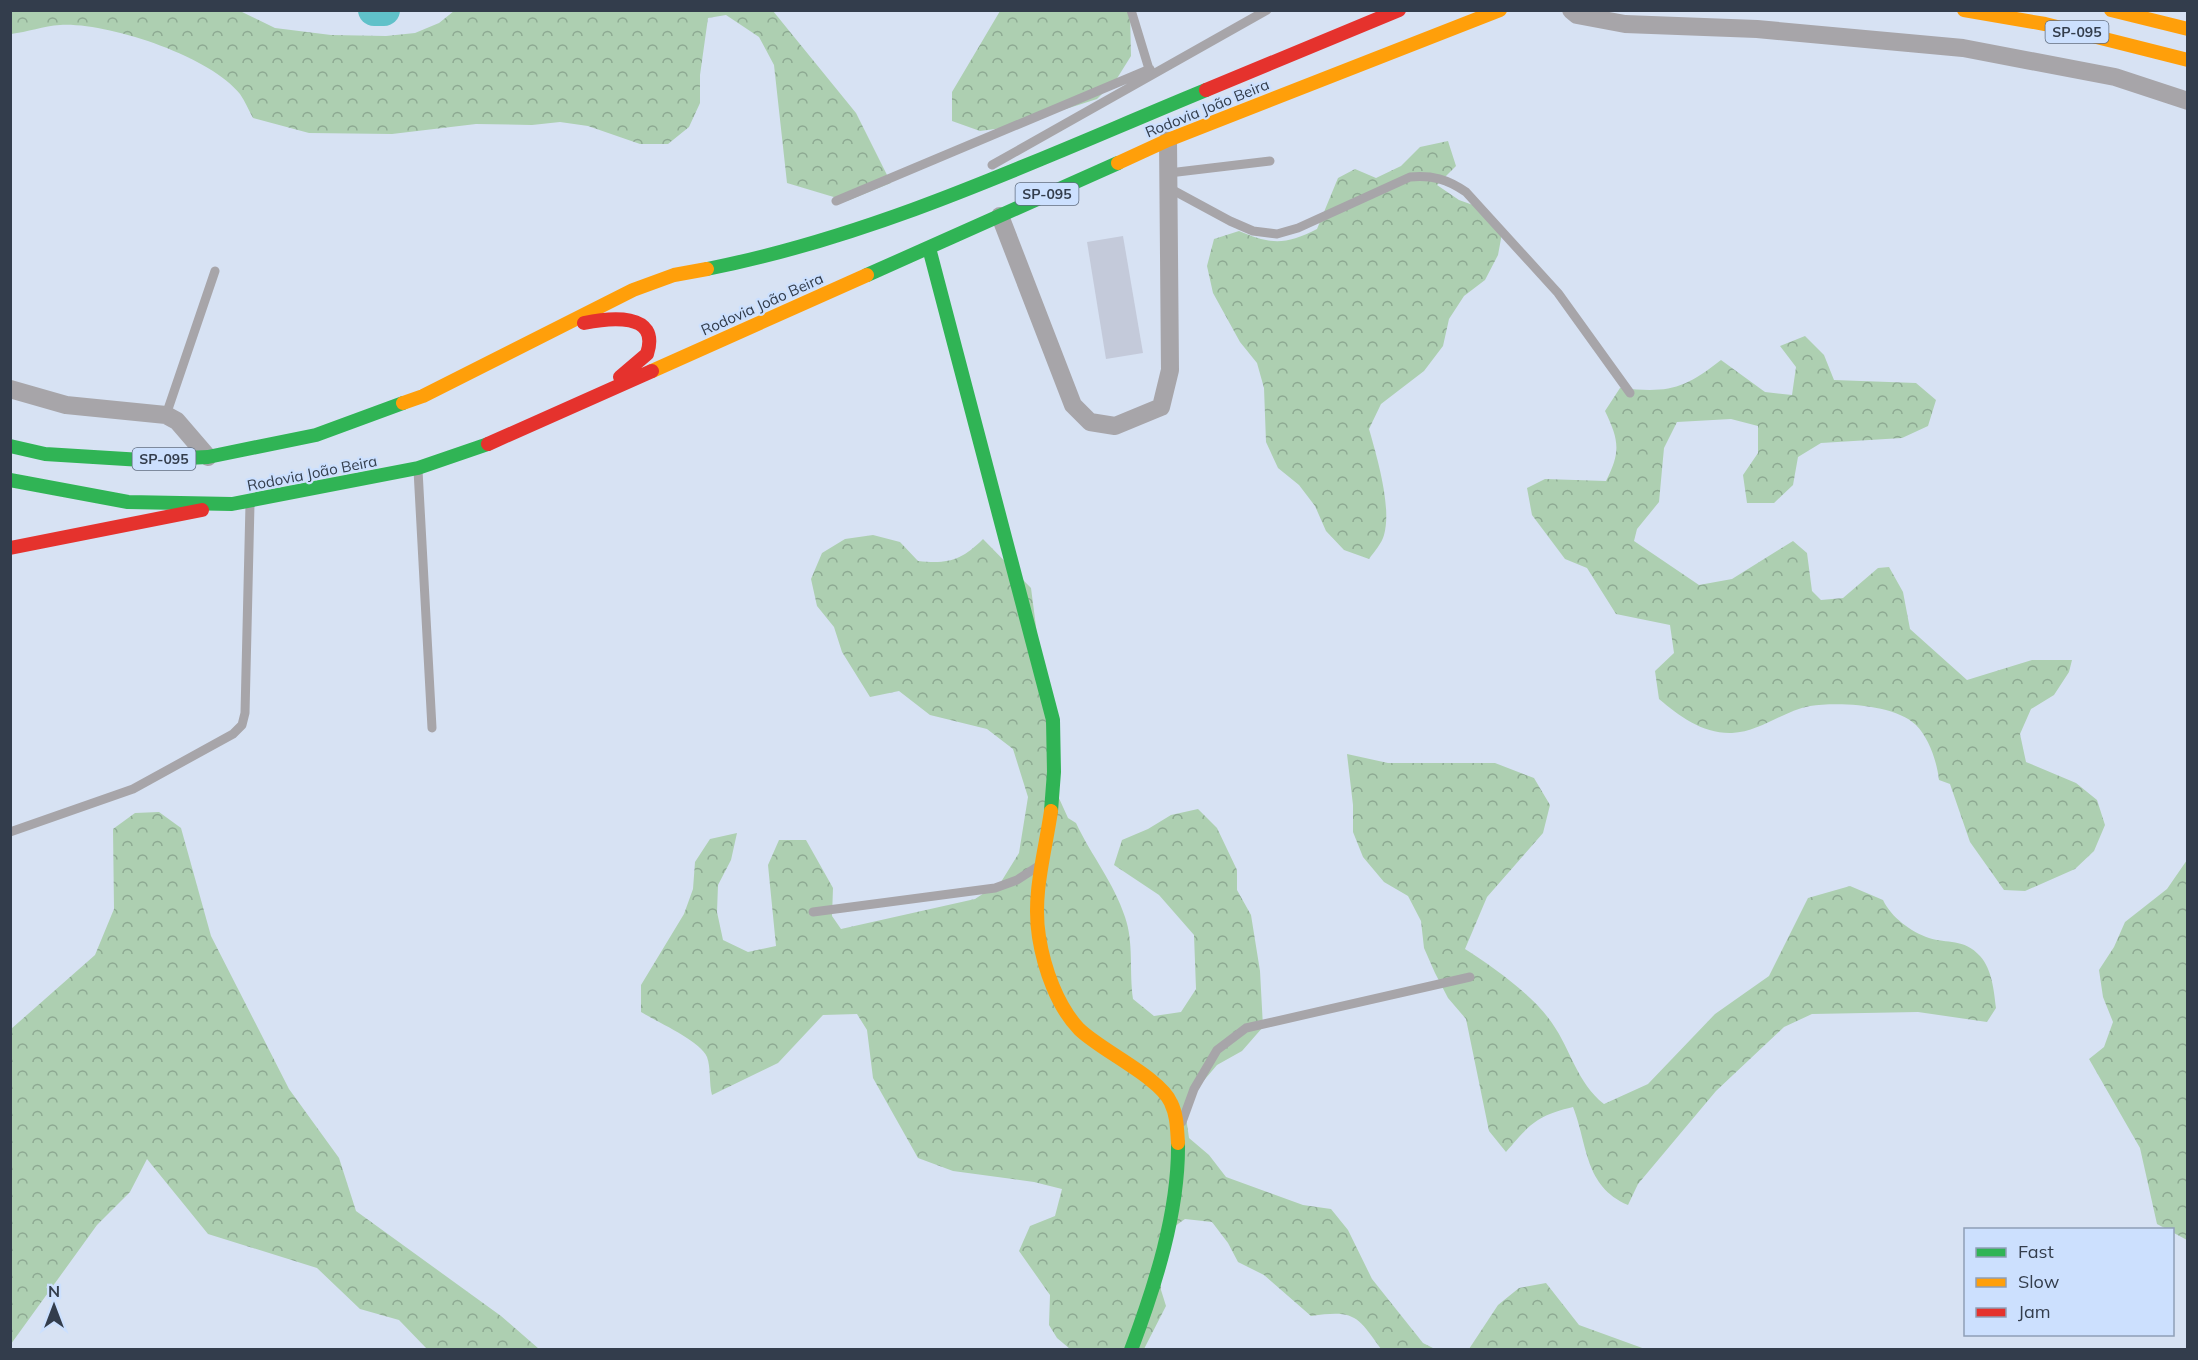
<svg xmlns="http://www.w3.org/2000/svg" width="2198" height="1360" font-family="Mulish,sans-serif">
<defs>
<pattern id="forest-crowns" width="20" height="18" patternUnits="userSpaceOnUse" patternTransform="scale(1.5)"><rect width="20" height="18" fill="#adcfb1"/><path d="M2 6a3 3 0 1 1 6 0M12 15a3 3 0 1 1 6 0" fill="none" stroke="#8da992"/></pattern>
</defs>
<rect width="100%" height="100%" fill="#d7e2f3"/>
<path fill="url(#forest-crowns)" d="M10 11H240L275 28 331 35 386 36 415 33 439 23 454 11H773L856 113 891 183 847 201 787 183 774 65 759 37 726 15 708 18 700 75V103L689 127 668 144H640L588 126 560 122 532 125 476 124 392 134 309 133 253 118C249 111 245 101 240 94 210 56 107 22 60 25 44 26 27 32 11 34Z
M1000 11H1130L1131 56 1116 80 1097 99 1010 127 980 131 952 121V92Z
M1448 141 1456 166 1437 185 1459 200 1484 209 1503 228 1498 255 1485 280 1464 296 1449 319 1443 346 1424 371 1381 404 1369 429C1377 457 1392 507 1384 535 1382 543 1374 552 1369 559L1344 550 1326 531 1315 506 1299 485 1278 468 1266 442 1264 388 1257 363 1240 342 1213 293 1207 266 1214 239 1239 231C1272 245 1285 245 1317 229L1338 178 1355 169 1376 178 1401 166 1420 147Z
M1805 336 1824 355 1834 380 1916 383 1936 400 1928 426 1902 438 1821 443 1798 457 1793 485 1774 503H1747L1743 475 1758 453V426L1731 419 1677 422 1664 448 1659 502 1637 529 1634 541 1699 585 1732 579 1793 541 1807 553 1812 591 1821 600 1843 598 1878 568 1889 567 1903 592 1910 629 1967 680 2032 660H2072L2069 672 2054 695 2031 709 2020 734 2026 762 2076 783 2097 800 2105 825 2094 851 2075 869 2025 891 2004 890 1970 842 1950 784 1939 780C1937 762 1929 738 1916 725 1894 704 1838 702 1810 706 1783 711 1760 732 1732 733 1703 734 1679 716 1659 699L1655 671 1674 653 1670 625 1616 614 1587 568 1565 559 1532 515 1527 488 1545 479 1606 481C1621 452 1619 440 1605 411L1620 388C1668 393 1683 390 1721 360L1765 392 1792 395 1796 367 1780 346Z
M873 535 900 542 918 561C948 564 961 561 983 539L1031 588 1058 796 1068 818 1076 823C1091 855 1114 883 1125 917 1134 943 1129 971 1133 999L1154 1016 1181 1012 1196 989 1194 935 1159 895 1114 865 1122 840 1148 829 1171 815 1198 809 1217 828 1237 870V890L1251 915 1260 971 1263 1027 1242 1051 1217 1065 1200 1085 1185 1110 1189 1138 1209 1155 1226 1177 1303 1205 1331 1209 1348 1230 1372 1279 1423 1343 1435 1349H1381C1357 1315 1354 1310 1311 1316L1264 1275 1238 1262 1228 1243 1212 1222 1185 1219 1161 1236V1290L1166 1306 1144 1349H1070L1057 1338 1049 1325 1050 1295 1019 1251 1030 1226 1055 1216 1062 1189 1034 1182 953 1171 918 1158 873 1078 867 1030 857 1014 823 1015 778 1063 712 1095C709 1084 711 1068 707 1057 701 1041 657 1022 641 1012V985L684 914 693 889 695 862 710 839 737 833 731 860 718 885 717 912 723 940 748 952 776 946 768 865 779 840H806L833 888 832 916 841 929 975 899 1001 882 1019 853 1028 797 1013 749 987 729 930 715 899 691 870 697 842 652 834 627 817 606 811 579 822 553 845 539Z
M1347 754 1388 763H1495L1534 778 1550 805 1543 833 1487 897 1465 949C1493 967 1533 995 1552 1023 1571 1050 1577 1083 1604 1104L1648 1084 1715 1014 1769 976 1808 898 1850 886 1883 900C1891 917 1911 932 1929 938 1947 944 1964 938 1980 956 1992 969 1994 991 1996 1008L1987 1022 1918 1012 1812 1014 1784 1027 1716 1091 1638 1184 1628 1205C1584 1186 1588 1145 1573 1107 1536 1116 1530 1124 1506 1152L1489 1131 1466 1019 1448 998 1435 973 1424 948 1421 921 1408 896 1384 882 1363 857 1353 832V805Z
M159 812 181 828 211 936 289 1089 339 1158 356 1211 501 1316 539 1349H427L399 1320 360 1309 317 1268 208 1234 147 1159 130 1192 97 1225 11 1344V1029L95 955 114 909 113 829 135 813Z
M2187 860V1240L2157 1224 2140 1148 2089 1059 2104 1047 2113 1022 2103 997 2099 970 2114 947 2125 922 2167 889Z
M1546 1283 1579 1325 1645 1349H1469L1498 1305 1519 1288Z"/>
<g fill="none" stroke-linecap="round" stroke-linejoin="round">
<path stroke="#60c1c9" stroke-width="32" d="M374 10H384"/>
</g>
<path fill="#c4cada" d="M1123 236 1143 353 1106 359 1087 242Z"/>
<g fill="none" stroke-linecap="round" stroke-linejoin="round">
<path stroke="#a7a5a9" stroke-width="9" d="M1131 10 1149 69
M992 165 1267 10
M1169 173 1270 161
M1169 188 1230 221 1253 231 1277 234 1298 228 1410 177C1432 175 1447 179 1466 192L1558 293 1630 393
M836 201 1150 69
M166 415 215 271
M418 470 432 728
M10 832 133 789 233 734 242 725 245 713 250 504
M813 912 995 888 1017 880 1037 867
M1182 1122 1194 1089 1217 1050 1246 1028 1470 977"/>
<path stroke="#a7a5a9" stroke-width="18" d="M1571 10 1577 15 1625 24 1757 29 1963 48 2115 77 2188 101
M1000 216 1073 405 1090 422 1115 426 1161 407 1170 370 1168 140
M10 389 66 405 166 415 177 421 208 457"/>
<path stroke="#30b455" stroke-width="14" d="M929 248 1053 720 1054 772 1051 811
M707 269C880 235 1043 157 1206 90
M867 275 1118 163
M10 446 45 454 142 460 208 457 316 435 403 403
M10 480 128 502 232 504 418 468 488 444
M1131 1350C1155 1286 1179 1212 1178 1143"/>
<path stroke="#ff9f0a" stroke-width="14" d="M1964 10 2045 24 2188 60
M2111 10 2188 29
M1118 163 1168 140 1500 10
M652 371 867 275
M403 403 423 396 633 290 674 275 707 269
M1051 811C1045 853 1032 895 1039 937 1044 968 1057 1006 1079 1029 1100 1050 1161 1078 1171 1103 1177 1115 1177 1129 1178 1143"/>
<path stroke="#e5322d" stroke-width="14" d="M1206 90 1399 10
M584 323C608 318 661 311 647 354L620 377
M488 444 652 371
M10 548 202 510"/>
</g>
<g text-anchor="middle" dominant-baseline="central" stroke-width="4.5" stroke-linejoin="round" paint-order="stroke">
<g fill="#cce0fe" stroke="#616e81" stroke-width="1.5">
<rect x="2045.5" y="21" width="63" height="22" rx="4.5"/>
<rect x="1015.5" y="183" width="63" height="22" rx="4.5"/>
<rect x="132.5" y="448" width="63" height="22" rx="4.5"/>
</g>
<g font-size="14" font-weight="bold" fill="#333d4c">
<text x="2077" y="32">SP-095</text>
<text x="1047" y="194">SP-095</text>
<text x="164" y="459">SP-095</text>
</g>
<g font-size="15" fill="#333d4c" stroke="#cce0fe">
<text transform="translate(1207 108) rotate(-22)">Rodovia João Beira</text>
<text transform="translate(762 304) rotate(-24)">Rodovia João Beira</text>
<text transform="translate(312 473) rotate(-11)">Rodovia João Beira</text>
</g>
</g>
<rect width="2198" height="1360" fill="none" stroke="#333d4c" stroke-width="24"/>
<rect x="1964" y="1228" width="210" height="108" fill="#cce0fe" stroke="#8f9fb7" stroke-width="1.5"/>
<rect x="1976" y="1248" width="30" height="9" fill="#30b455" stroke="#8f9fb7" stroke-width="1.5"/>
<text x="2018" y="1258" font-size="18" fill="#333d4c">Fast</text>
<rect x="1976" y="1278" width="30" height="9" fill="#ff9f0a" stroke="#8f9fb7" stroke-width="1.5"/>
<text x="2018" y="1288" font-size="18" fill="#333d4c">Slow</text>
<rect x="1976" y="1308" width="30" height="9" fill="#e5322d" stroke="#8f9fb7" stroke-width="1.5"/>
<text x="2018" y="1318" font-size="18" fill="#333d4c">Jam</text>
<g transform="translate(54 1306)" stroke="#cce0fe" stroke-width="4.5" paint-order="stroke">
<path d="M0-4.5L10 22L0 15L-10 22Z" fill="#333d4c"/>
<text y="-9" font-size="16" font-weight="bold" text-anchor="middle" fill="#333d4c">N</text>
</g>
</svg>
